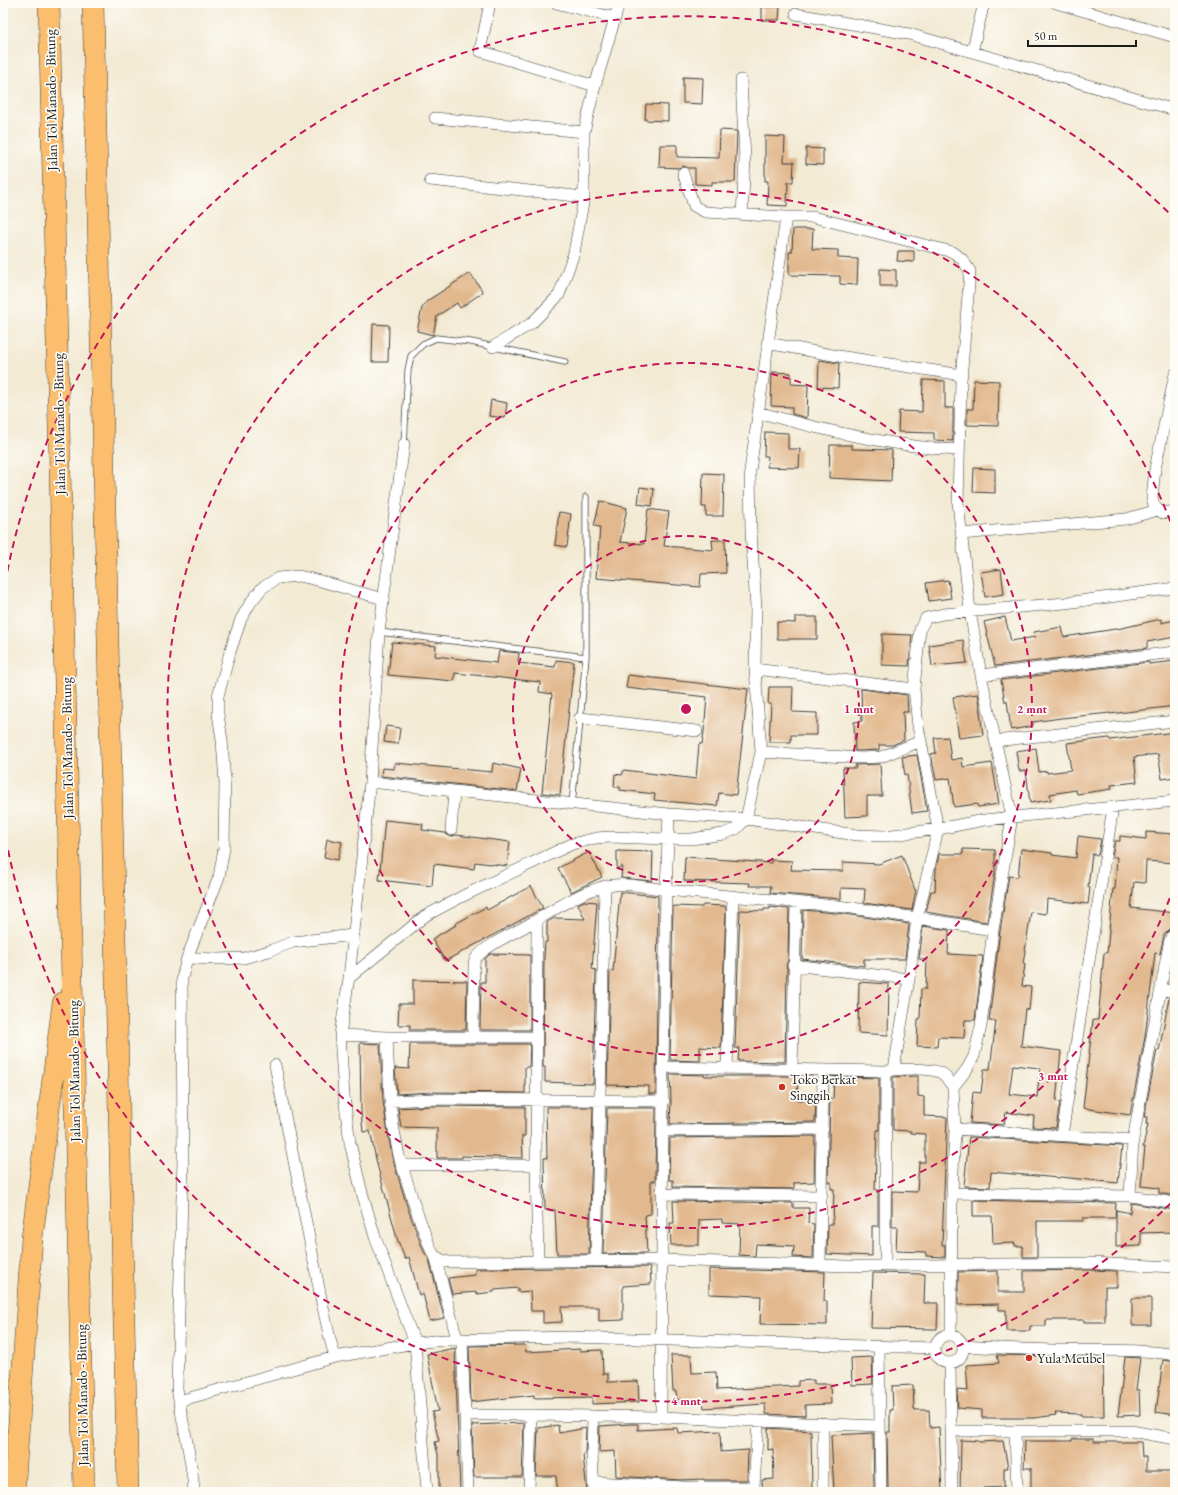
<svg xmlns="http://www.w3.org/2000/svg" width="1178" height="1495" font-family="'EB Garamond',serif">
<rect width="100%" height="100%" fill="#fdfcf7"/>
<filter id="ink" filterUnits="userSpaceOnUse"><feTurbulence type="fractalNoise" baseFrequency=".025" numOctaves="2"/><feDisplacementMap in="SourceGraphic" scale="8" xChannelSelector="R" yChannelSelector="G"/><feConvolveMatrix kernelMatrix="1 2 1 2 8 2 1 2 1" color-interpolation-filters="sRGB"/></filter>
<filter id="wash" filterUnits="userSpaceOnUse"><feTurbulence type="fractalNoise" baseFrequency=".012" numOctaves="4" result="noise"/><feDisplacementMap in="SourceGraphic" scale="16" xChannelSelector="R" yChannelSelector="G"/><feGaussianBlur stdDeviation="0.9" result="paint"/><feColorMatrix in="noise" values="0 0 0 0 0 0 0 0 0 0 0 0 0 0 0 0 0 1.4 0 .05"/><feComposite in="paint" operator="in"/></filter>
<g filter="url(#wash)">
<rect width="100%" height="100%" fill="#f3ead4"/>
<g id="blocks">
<path fill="#e2b98f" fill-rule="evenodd" d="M762 7H780L779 20H762Z
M683 77 703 78 702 104 683 103Z
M646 104 668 105V121L645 120Z
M720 130 737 131 735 182H712V185L695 184V168H688L684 166 679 168 659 167 660 145H677V157L719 158Z
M765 136 785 137 784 162H794L793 182H788L787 206 767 205 768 181H765Z
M806 148 823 149V165L806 164Z
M793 229H813L812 249 838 250V258L858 259 857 285 840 284V276L789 275V252H792Z
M898 251H914V262L897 261Z
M880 269 896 270V286H880Z
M470 273 483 292 460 308 457 303 437 316 433 335 417 331 422 308 427 301Z
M373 324 389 325 388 362H372Z
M819 360 839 363 838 388 818 387Z
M772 372 791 373V384L808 385 807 418 792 414V407L771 406Z
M923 380 945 381V408H953V441L934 440V433L898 432 899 411 922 412Z
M974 380 999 381 998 426 967 425V409H973Z
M491 400 507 403 505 418 489 416Z
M765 432 788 433V449H800L799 468 767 467 768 456H764Z
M830 445H852V449L892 450 891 481 829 478Z
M974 468 995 469V493L973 492Z
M703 473 724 474 723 516H706V507H702Z
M640 487 654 489 652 506 638 504Z
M600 501 627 508 620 542 644 544 648 509 669 512 664 546 713 550 712 540H725L726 573 701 574 700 587 596 578 600 527 594 526Z
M559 512 571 514 567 547 555 545Z
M1001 569 1004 594 985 597 981 572Z
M948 580 951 598 929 601 926 583Z
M795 617H817V639H777V622L795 623Z
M1005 617 1011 641 1035 637 1034 632 1062 627 1064 637 1122 628 1161 619V623L1175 620V637L1147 642V648L995 666 984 622Z
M882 634 912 635 909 666 882 665Z
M963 640 967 663 932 666 929 645Z
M392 642 436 646 435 656 497 663 499 651 519 653 518 663 555 667 556 660 574 662 560 795 542 793 552 694 539 692 540 682 455 673 454 681 388 675Z
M1175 661V706L1110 714V713L1061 718 1033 722V726L1011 730 1007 701 1005 702 1001 680 1149 662V664Z
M628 675 748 689 736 795 719 793 717 806 654 800 655 794 620 790V787H614L615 774 622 775 624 770 696 779 699 744H702L704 732 707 697 626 688Z
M769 687H793L792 712 817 713V735H791V742H769L771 704H768Z
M861 689 907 695 908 712H903L904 740 892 745H879V750L855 751 854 722 862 721Z
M978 694 981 712H980L983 735 959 738 953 697Z
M386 726 400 728 398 744 384 742Z
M1175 732V777L1162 779 1158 754 1134 757 1137 782 1111 785 1112 789 1077 794 1076 790 1050 794 1051 800 1030 803 1026 770 1019 771 1016 751 1036 748 1039 772 1047 771V773L1071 770 1067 743 1109 738 1110 740Z
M948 737 951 760 962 758 963 767 992 763 999 804 978 807 977 804 954 807 950 778 936 780 931 754 936 753 934 738Z
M917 755 927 811 912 813 907 774 905 775 902 757Z
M395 763 492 772 493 763 521 769 517 791 381 776 382 768 394 769Z
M880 764 882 796H867V816L845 817 843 768H856L855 765Z
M385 820 423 824 422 830 445 833 450 837 456 835 510 842 507 866 475 862 474 869 434 864 432 886 379 880Z
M1146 832 1175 834V863L1146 861 1145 883 1134 882 1131 908 1175 913V927L1171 928 1164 935 1160 954 1155 953 1145 1037 1130 1115 1083 1108 1093 1020H1098L1104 953H1107L1113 889H1115L1117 857H1112L1115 841H1120V836L1146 839Z
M1078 836 1101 839 1098 855 1092 854 1088 887 1090 888 1088 904 1047 899 1046 914 1031 912 1023 964H1025L1022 986 1031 987 1029 1010 1025 1009 1021 1046 1061 1051 1056 1101 1060 1102 1056 1128 1033 1127 1034 1116 1006 1112 1004 1125 970 1123 973 1092 981 1093 984 1069H990L996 1021H989L1000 931 1009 876 1018 877 1021 849 1052 853V855L1076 858ZM1013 1065 1040 1068 1037 1097 1009 1094Z
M327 839 342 842 338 860 324 857Z
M963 849 995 850V874L987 922 926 912 931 891H935L936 869 939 854H963Z
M617 851 653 852 652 881 621 878 622 866 617 869Z
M589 852 602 877 571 892 558 868Z
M902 855 915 890H916L912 910 864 903 865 889 841 888V899L770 893 771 886H749L750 883 684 881 685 857 771 863V860L792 861 791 870 843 871V862L879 864Z
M531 886 543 908 445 961 432 939 456 925 455 924 486 907 487 910Z
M620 892 658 896 656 1094H649V1086L607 1085 610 971H613Z
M584 901 597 902 592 969 596 970 593 1084 545 1082V1067H543L544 956 545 942H547V922L554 918 585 919 578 904Z
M703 905 725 906 726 910 721 1048 700 1047V1061L670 1060 673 906 702 907Z
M770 907 789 909 788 961 786 965 787 969 785 1062 738 1061 739 1048H735L740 910 764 911V909H770Z
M803 910 845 914 909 924 905 959H864V966L802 959Z
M923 926 949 930 948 954 983 956 975 1020H965L964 1038 938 1037 937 1047 917 1046 918 1019H920L921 989H926L927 960 919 959Z
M490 954 530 955V1030H480L481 982H485V959Z
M413 980 467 981 466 1030H410V1025H398L399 1004H413Z
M859 982 889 984 888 1035 858 1033Z
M1169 998 1175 1000V1196L1159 1193V1188L1141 1186 1145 1147H1143L1148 1124H1146L1147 1117H1144L1157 1050 1159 1051Z
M360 1043 380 1044 383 1102 392 1157 408 1209 424 1252 429 1259 444 1318 430 1321 423 1294 419 1295 409 1257 405 1259 397 1238 377 1164 370 1131 363 1132 361 1111Z
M410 1044H530L529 1067H525V1093L432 1092 397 1094 395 1068 409 1069Z
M670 1074 705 1075V1076H797L798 1100H816L815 1122 670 1124 671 1101Z
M918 1076V1096L924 1097V1116L947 1117 942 1245H945V1257L926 1256V1252L896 1251 897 1227H892V1191L917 1192 919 1162H925V1134L911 1133V1131L893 1130V1077Z
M834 1077 879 1078V1130H877L875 1190H878V1226H872V1256L827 1254 828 1224H833L834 1189H831V1182H828L830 1099H833Z
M432 1106 525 1107V1136H522L523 1158 462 1156V1158H437V1128L401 1127 398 1108Z
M546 1107H593L589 1254H557L555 1210H545L544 1158H547Z
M607 1108H656L655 1181H651V1214L645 1215 647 1253 603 1254Z
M815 1136 814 1182 794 1183V1189L673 1187V1180H669L670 1138Z
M969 1137 1122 1146 1118 1183 1060 1177 1059 1178 991 1172 990 1187 964 1186Z
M973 1200 1053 1202 1116 1203 1115 1218H1083V1221H1037V1257H1023V1246H1015V1243L993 1244 992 1216H973Z
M673 1201 793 1203V1208H809L808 1223 814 1224 813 1258 793 1257 794 1246 756 1244 755 1256 739 1255 740 1224 722 1223V1219L699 1220V1245H671L670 1223H674Z
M1131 1203 1175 1210V1232L1141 1233V1246L1116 1247V1210L1130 1213Z
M648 1267 650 1268 651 1284 623 1286V1320L599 1321V1307H561L562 1322 543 1323V1311H531L530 1291 518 1292V1288L494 1290V1292L477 1294V1292L452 1294 448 1278 475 1275V1269Z
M709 1269 825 1272 824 1301H827V1325L760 1324 761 1296 709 1294Z
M1089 1270 1117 1271V1287H1105V1322H1084V1320H1046V1326H1030V1331H1006V1310H999V1304L958 1305V1272L998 1271V1292H1024V1271Z
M873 1273 925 1274 924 1303H938L937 1329 871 1328Z
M1132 1298H1151V1325H1132Z
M525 1345 526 1352 580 1349V1351L602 1350 603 1374H608V1382L638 1381 639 1402 592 1404V1397L534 1398V1395L471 1402 469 1346Z
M455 1348 460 1492H439V1459L435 1442 439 1441 432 1412 438 1411 427 1354Z
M671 1355H691L692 1373 716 1372 717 1390 798 1386V1381L814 1380V1384H830L831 1404 805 1405V1416L766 1414 765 1404 704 1408 703 1399 677 1400 676 1391H673Z
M997 1355 1103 1357 1104 1416H1081V1414L1055 1413 1056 1415 1034 1418H982V1410L958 1408 957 1390 968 1391 966 1365 999 1363Z
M872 1357 873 1384 852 1385 851 1358Z
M1125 1357 1140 1358 1136 1390H1139L1140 1415 1118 1416Z
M1163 1360 1175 1362V1415L1156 1412Z
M913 1385 914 1410H929L930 1428 939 1427 942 1492H888L887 1432H890V1410H893L892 1386Z
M524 1423 522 1477H474L472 1425Z
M630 1424H638V1430L677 1428 678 1433 720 1431 721 1452 748 1450 747 1480H704V1479L681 1480 616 1476 615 1451 599 1452 600 1426Z
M558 1425 559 1433 586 1428 585 1454 583 1455 587 1492H558L556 1476H536L538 1428Z
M768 1428 811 1431 812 1492H763L762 1480 774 1479 773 1449 768 1450Z
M873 1433 874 1492H834L831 1435Z
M1072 1439H1093V1442H1141L1142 1457H1146V1471H1175V1492H1031V1468H1024L1025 1441H1072Z
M961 1440 979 1441V1442L1003 1441 1008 1468H1004V1487L983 1488V1492H960Z"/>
</g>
</g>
<g filter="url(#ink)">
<use href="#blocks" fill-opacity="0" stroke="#3c3b38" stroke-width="1"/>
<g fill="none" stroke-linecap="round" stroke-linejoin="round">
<g stroke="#3c3b38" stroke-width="7">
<path id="service" d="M404 444 408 370 411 356 423 344 436 338 471 342 565 362
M379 632 586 657
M572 805 586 657V497"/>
</g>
<g stroke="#3c3b38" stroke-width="12">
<path id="minor" d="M490 3 480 51 595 86 584 132V197L574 253 559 295 532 323 493 347
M556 3 615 18 619 3
M1056 3 1175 37
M796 14 909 34 1175 110
M972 52 984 3
M741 80 745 159 742 215
M595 86 615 18
M435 118 584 132
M683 173 694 206 705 212 786 217
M430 180 584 197
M767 343 838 356 962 375
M1175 374 1155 469 1152 498 1154 505 1158 510 1163 513 1175 511
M758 412C807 426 857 438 908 445 925 448 942 449 959 450
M404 444 379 632 370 782 349 978 340 1035 344 1096 350 1143 361 1189 375 1237 415 1343 427 1492
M961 534 1126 519 1158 510
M755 669 914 689
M981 675 1175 652
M580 718 697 731
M995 741 1175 721
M761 752 862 758 881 757 921 741
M370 782 669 814
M451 830 454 792
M537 920 536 1168 538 1261
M187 958 219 959 244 958 269 951 293 942 353 935
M793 965 909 979 917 919 938 829 918 726 914 689 920 629 926 618 943 614 1065 603 1175 588
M349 978 425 916 463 896 572 844 596 838 610 837 668 839H692L723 834 736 829 746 819 761 752 755 669 756 608 751 531 750 471 786 217H813L953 252 962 259 970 271 961 380 958 503 970 611 981 675 1012 817 993 930 981 1026 974 1056 967 1069 953 1087 955 1129 952 1193 951 1335
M1161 988 1175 993
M340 1035 387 1037
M536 1037H387L390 1101 393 1125 399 1156 415 1207 431 1250 435 1256 442 1260 449 1262 661 1260 820 1265
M473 1038 474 965C474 962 475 959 477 957 488 944 511 935 526 926 552 912 576 893 606 886 625 882 646 887 666 890L669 814 746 819 857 835 885 836 938 829 984 820 1175 801
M275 1065 322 1303 330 1339 335 1357
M663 1067 886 1071C899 1069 932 1067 943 1074 946 1077 950 1083 953 1087
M727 1067 733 896
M792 1069 796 902
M894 1069 909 979
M823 1070 820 1265 846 1266 1089 1263 1175 1267
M390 1101 432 1099 664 1101
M955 1129 1133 1140 1169 944 1171 937 1175 934
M663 1131 823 1129
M1062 1135 1113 807
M401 1165H536
M952 1193 1130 1196 1133 1140
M663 1194 822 1196
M1130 1196 1175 1203
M435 1256 457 1339
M596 1261 605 886
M885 1265 886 1071
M935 1349a14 14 0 1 1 28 0a14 14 0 1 1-28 0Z
M462 1339 468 1492
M963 1346C997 1348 1031 1350 1064 1350 1102 1351 1138 1348 1175 1355
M879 1347 881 1492
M950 1364 952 1492
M179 1401 335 1357 415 1343 444 1340 570 1337 935 1348
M466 1415H531L529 1492
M531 1415 593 1416 592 1454 594 1492
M593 1416 661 1417
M880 1426 661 1417 663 1067 666 890 846 907 993 930
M951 1431H1131L1175 1439
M1015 1431 1017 1492
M594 1482 684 1487
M754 1487 758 1421
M194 1492C192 1457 182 1423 177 1388L183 1158 182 978 187 958 219 877 224 848 225 783 222 740 218 714V696L230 652 241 619 251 602 262 588 278 578 299 576 317 580 383 599
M684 1492V1487H754V1492
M823 1492V1423"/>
</g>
<g stroke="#3c3b38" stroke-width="22">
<path id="motorway" d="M49 3 84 1492
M93 3 128 1492
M14 1492 32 1238 63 1003"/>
</g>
<use href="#service" stroke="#fff" stroke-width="5.5"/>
<use href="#minor" stroke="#fff" stroke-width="11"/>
<use href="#motorway" stroke="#fbbe6e" stroke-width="21"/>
</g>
</g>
<g fill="none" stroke="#c2185b" stroke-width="2" stroke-dasharray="7 5">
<circle cx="686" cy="709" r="173"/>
<circle cx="686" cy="709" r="346"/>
<path d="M1174 887A519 519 0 1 1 1174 531"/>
<path d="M1171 1203A692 692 0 0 1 3 823M3 595A692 692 0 0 1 1171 215"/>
</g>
<g fill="#c8321e" stroke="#fdfcf7" stroke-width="1.5">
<circle cx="782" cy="1087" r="4"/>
<circle cx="1029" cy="1358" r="4"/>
</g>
<g text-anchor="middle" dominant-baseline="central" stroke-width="3.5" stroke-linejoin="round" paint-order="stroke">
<g font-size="14" fill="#1c1c1c" stroke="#fdfcf7">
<text transform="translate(51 100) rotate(-91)">Jalan Tol Manado - Bitung</text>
<text transform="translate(59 424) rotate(-91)">Jalan Tol Manado - Bitung</text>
<text transform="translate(67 748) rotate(-91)">Jalan Tol Manado - Bitung</text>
<text transform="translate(74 1071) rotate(-91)">Jalan Tol Manado - Bitung</text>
<text transform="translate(82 1395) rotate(-91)">Jalan Tol Manado - Bitung</text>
</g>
<g font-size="14" fill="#1c1c1c" stroke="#fdfcf7" text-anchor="start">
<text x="790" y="1079">Toko Berkat<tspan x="790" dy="16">Singgih</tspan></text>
<text x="1037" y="1358">Yula Meubel</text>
</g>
</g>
<circle cx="686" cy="709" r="6" fill="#c2185b" stroke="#fdfcf7" stroke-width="2"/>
<g font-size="12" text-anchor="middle" font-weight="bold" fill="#c2185b" stroke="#fdfcf7" stroke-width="3.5" stroke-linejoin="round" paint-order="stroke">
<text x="859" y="713">1 mnt</text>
<text x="1032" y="713">2 mnt</text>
<text x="1053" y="1080">3 mnt</text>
<text x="686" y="1405">4 mnt</text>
</g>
<rect width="1178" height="1495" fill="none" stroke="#fdfcf7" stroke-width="16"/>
<path d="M1028 40v6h108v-6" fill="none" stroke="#1c1c1c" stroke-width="2"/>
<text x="1034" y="40" font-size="12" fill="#1c1c1c" stroke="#fdfcf7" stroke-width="3" paint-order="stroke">50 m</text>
</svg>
